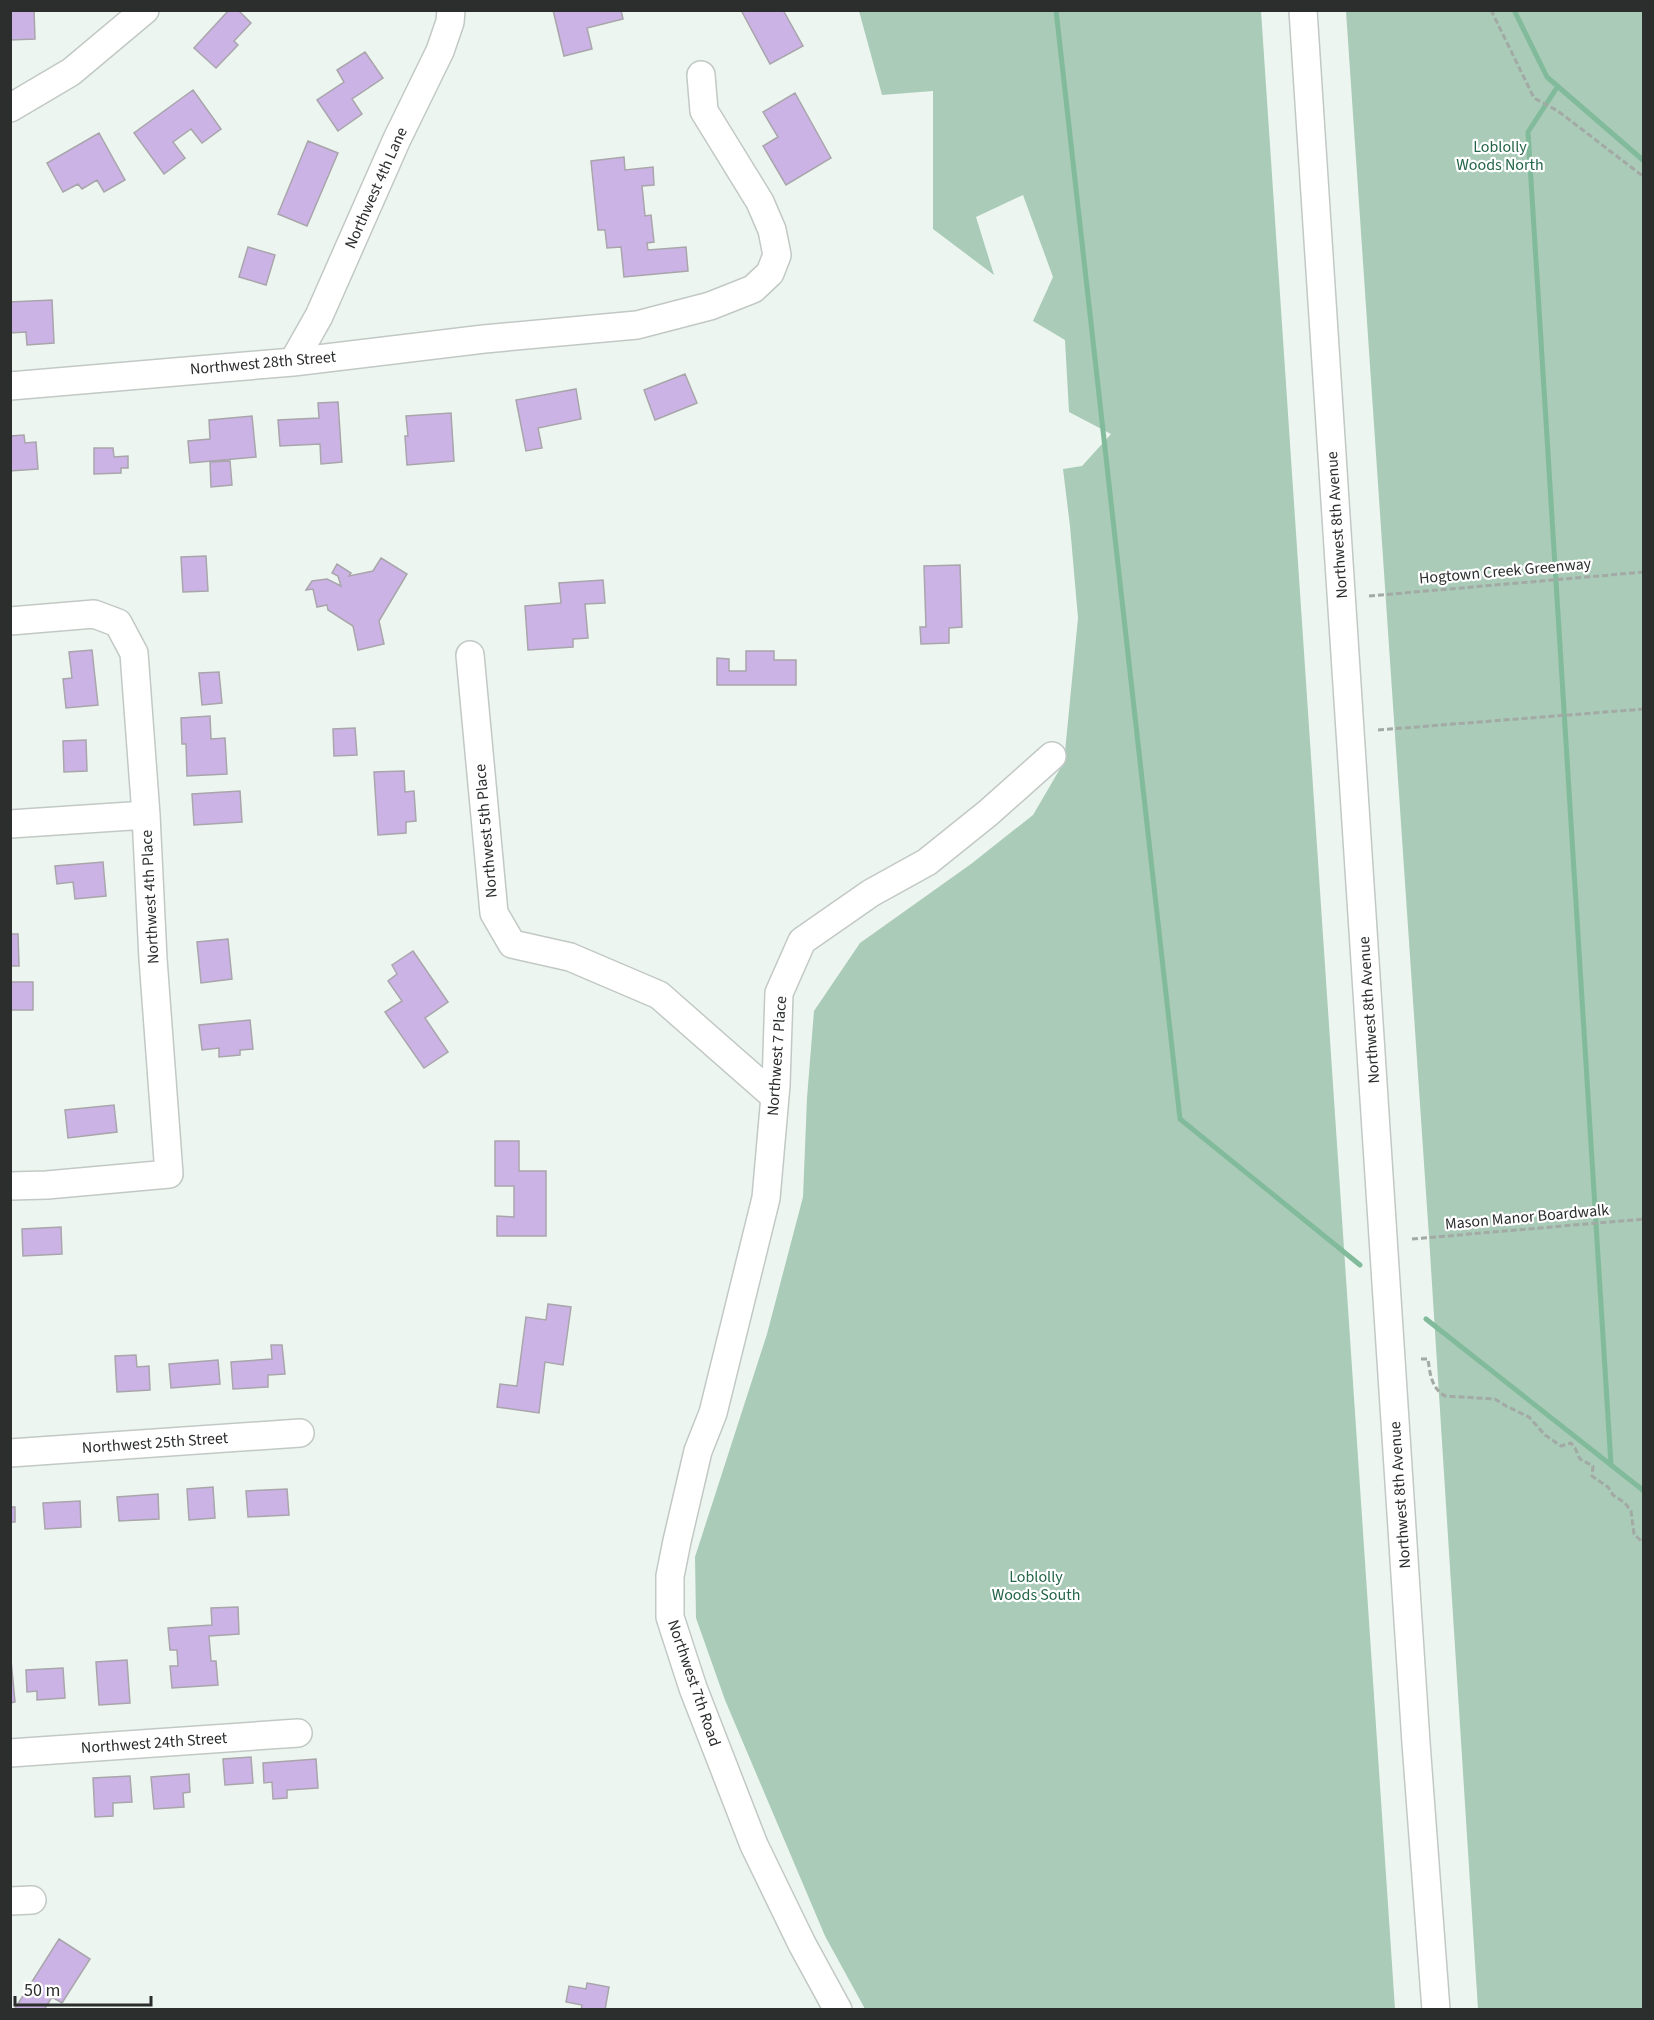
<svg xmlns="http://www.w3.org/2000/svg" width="1654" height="2020" font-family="'Source Sans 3',sans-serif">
<rect width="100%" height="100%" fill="#edf5f0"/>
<path fill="#a9cbb7" d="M859 11H1261L1395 2009H865L825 1936 725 1700 696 1618 695 1557 767 1334 803 1197 807 1098 814 1011 860 943 971 864 1033 815 1064 762 1078 618 1070 526 1063 469 1082 466 1111 434 1069 412 1065 340 1033 321 1053 277 1023 195 976 217 994 275 933 229V91L882 95Z
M1346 11H1643V2009H1478L1429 1237Z"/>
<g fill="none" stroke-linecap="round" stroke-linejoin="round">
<path stroke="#82bb9c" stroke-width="5" d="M1056 10 1180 1119 1360 1265
M1514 10 1547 77 1644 161
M1558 86 1528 132 1611 1465
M1426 1319 1644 1491"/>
</g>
<path fill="#ccb3e5" stroke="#a8a5ab" stroke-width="1.5" d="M10 10H34L35 39 10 40Z
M229 10H238L251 23 234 41 238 45 216 68 194 48Z
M553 10H621L623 19 587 28 592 49 564 56Z
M741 10H783L803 46 770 64Z
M365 52 383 78 352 99 362 114 338 131 317 100 344 82 337 70Z
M193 90 221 129 202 143 191 129 173 142 185 158 164 174 134 133Z
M795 93 831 158 786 185 763 146 778 137 763 112Z
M99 133 125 180 104 192 97 180 82 189 78 184 63 192 47 163Z
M308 141 338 153 307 226 278 214Z
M624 157 625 170 653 167 654 185 642 186 645 216 651 215 654 242 647 243 648 250 686 247 688 271 624 277 621 247 607 248 605 230H598L591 161Z
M248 247 275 255 266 285 239 277Z
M52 300 54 343 27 345 26 332 10 333V302Z
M685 374 697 403 655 420 644 390Z
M576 389 581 419 538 428 542 448 526 451 516 400Z
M338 402 342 462 321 464 320 444 280 446 278 420 319 418 318 403Z
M451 413 454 461 407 465 405 436H408L406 416Z
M252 416 256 457 190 463 188 441 210 439 209 420Z
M24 435 25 443 36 442 38 469 10 471V436Z
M94 448H113L114 457 128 456V468H121V473L94 474Z
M230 461 232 485 211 487 210 462Z
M206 556 208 591 183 592 181 557Z
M381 558 407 574 379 621 384 644 358 650 353 626 328 610 327 605 317 607 313 589 306 590 312 581 327 579 341 586 338 576 332 573 337 564 351 573 349 576 373 571Z
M960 565 962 627 949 628V643L921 644 920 627H926L924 566Z
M603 580 605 603 585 604 588 638 573 639V647L528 650 525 606 561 603 559 583Z
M92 650 98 705 66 708 63 679 72 678 69 652Z
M746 651H774V660H796V685H717V658L729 659V671H746Z
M219 672 222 703 202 705 199 673Z
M210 716 211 739 225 738 227 774 187 776 186 744H182L181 718Z
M355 728 357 755 334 756 333 729Z
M86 740 87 771 64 772 63 741Z
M404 771 405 792 414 791 416 821 406 822V833L378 835 374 772Z
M240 791 242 822 194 825 192 794Z
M103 862 106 896 75 899 73 882 57 884 55 866Z
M10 934H18L19 966H10Z
M228 939 232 979 201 983 197 942Z
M413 951 448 1002 425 1018 448 1052 424 1068 385 1012 402 1001 388 981 397 974 392 965Z
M10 982H33V1010H10Z
M250 1020 253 1049 240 1050V1055L219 1057V1048L202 1050 199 1025Z
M114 1105 117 1132 68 1138 65 1110Z
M495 1141H519V1171H546V1236H497V1216L514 1217V1186H495Z
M61 1227 62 1254 23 1256 22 1229Z
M548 1304 571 1307 563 1365 545 1362 539 1413 497 1407 500 1384 517 1386 526 1317 546 1320Z
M271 1345H282L285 1374 268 1375V1387L233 1389 231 1362 272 1359Z
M136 1355 137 1367 149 1366 150 1390 117 1392 115 1356Z
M218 1360 220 1384 171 1388 169 1364Z
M213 1487 215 1518 189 1520 187 1489Z
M287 1489 289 1515 248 1517 246 1491Z
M158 1494 159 1519 119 1521 117 1497Z
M80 1501 81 1527 45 1529 43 1503Z
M10 1507H15V1522H10Z
M238 1607 239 1634 209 1636 211 1661H216L218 1685 172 1688 170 1666H178L177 1650H170L168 1628 212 1625 211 1608Z
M10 1650 15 1702 10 1703Z
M127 1660 130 1703 99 1705 96 1662Z
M63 1668 65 1698 37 1700V1691L27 1692 26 1670Z
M251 1757 253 1783 225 1785 223 1759Z
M316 1759 318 1788 287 1790V1798L273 1799 272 1782 264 1783 263 1763Z
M189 1774 190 1792 183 1793 184 1807 154 1809 151 1777Z
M130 1776 132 1802 113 1803V1816L95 1817 93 1778Z
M59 1939 90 1959 62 2003 52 1997 44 2010H14Z
M587 1983 609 1987 605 2010H581L582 2005 566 2002 569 1986 586 1989Z"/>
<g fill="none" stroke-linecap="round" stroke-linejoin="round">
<g stroke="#c2c9c5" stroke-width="30">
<path id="minor" d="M1303 10 1416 1743 1436 2010
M10 108 71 72 145 10
M293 362 319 316 397 139 440 51 450 22 451 10
M10 386 293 362 484 339 637 325 710 306 753 289 770 273 777 255 772 230 760 202 704 111 701 75
M10 621 94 614 118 623 134 653 146 815 153 959 169 1174 47 1185 10 1186
M470 655 494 913 512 944 570 957 659 995 775 1097
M10 824 146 815
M10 1453 300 1433
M10 1753 298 1733
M10 1901 32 1900
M838 2010 802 1944 754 1845 693 1688 670 1617V1576L677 1541 698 1451 713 1413 766 1198 776 1085 779 993 802 941 871 893 927 862 988 813 1052 756"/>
</g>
<path stroke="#a3a9a5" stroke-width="3" stroke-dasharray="6 3" stroke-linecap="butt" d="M1491 10 1534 98 1558 111 1644 177
M1369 596 1644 572
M1378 730 1644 709
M1412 1239 1644 1219
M1421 1359H1428C1430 1373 1431 1388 1445 1396L1495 1399 1506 1406 1529 1417 1545 1435 1561 1446 1571 1443 1575 1448 1580 1459 1593 1466 1592 1476 1608 1487 1613 1495 1625 1503 1631 1511 1634 1534 1642 1542 1644 1538"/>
<use href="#minor" stroke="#fff" stroke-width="27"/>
</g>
<g text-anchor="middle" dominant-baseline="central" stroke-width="4.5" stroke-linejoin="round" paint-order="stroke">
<g font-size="16" fill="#236546" stroke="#fff">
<text x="1500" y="147">Loblolly<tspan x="1500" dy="18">Woods North</tspan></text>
<text x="1036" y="1577">Loblolly<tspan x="1036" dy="18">Woods South</tspan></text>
</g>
<g font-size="16" fill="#2b2e2c" stroke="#fff">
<text transform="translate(376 188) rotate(-66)">Northwest 4th Lane</text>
<text transform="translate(263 363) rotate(-5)">Northwest 28th Street</text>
<text transform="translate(1337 525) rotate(-94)">Northwest 8th Avenue</text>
<text transform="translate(1505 571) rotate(-5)">Hogtown Creek Greenway</text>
<text transform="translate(486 831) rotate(-95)">Northwest 5th Place</text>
<text transform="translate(150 897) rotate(-93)">Northwest 4th Place</text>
<text transform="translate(1369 1010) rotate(-94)">Northwest 8th Avenue</text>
<text transform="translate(777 1056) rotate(-86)">Northwest 7 Place</text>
<text transform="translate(1527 1217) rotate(-5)">Mason Manor Boardwalk</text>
<text transform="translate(155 1443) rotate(-4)">Northwest 25th Street</text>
<text transform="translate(1400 1495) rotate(-94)">Northwest 8th Avenue</text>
<text transform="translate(694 1683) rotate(71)">Northwest 7th Road</text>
<text transform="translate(154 1743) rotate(-4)">Northwest 24th Street</text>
</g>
</g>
<rect width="1654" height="2020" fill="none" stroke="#2b2e2c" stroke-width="24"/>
<path d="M15 1996v9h136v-9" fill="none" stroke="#2b2e2c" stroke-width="3"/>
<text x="24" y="1996" font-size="18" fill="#2b2e2c" stroke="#ffffff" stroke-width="4.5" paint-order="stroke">50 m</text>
</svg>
